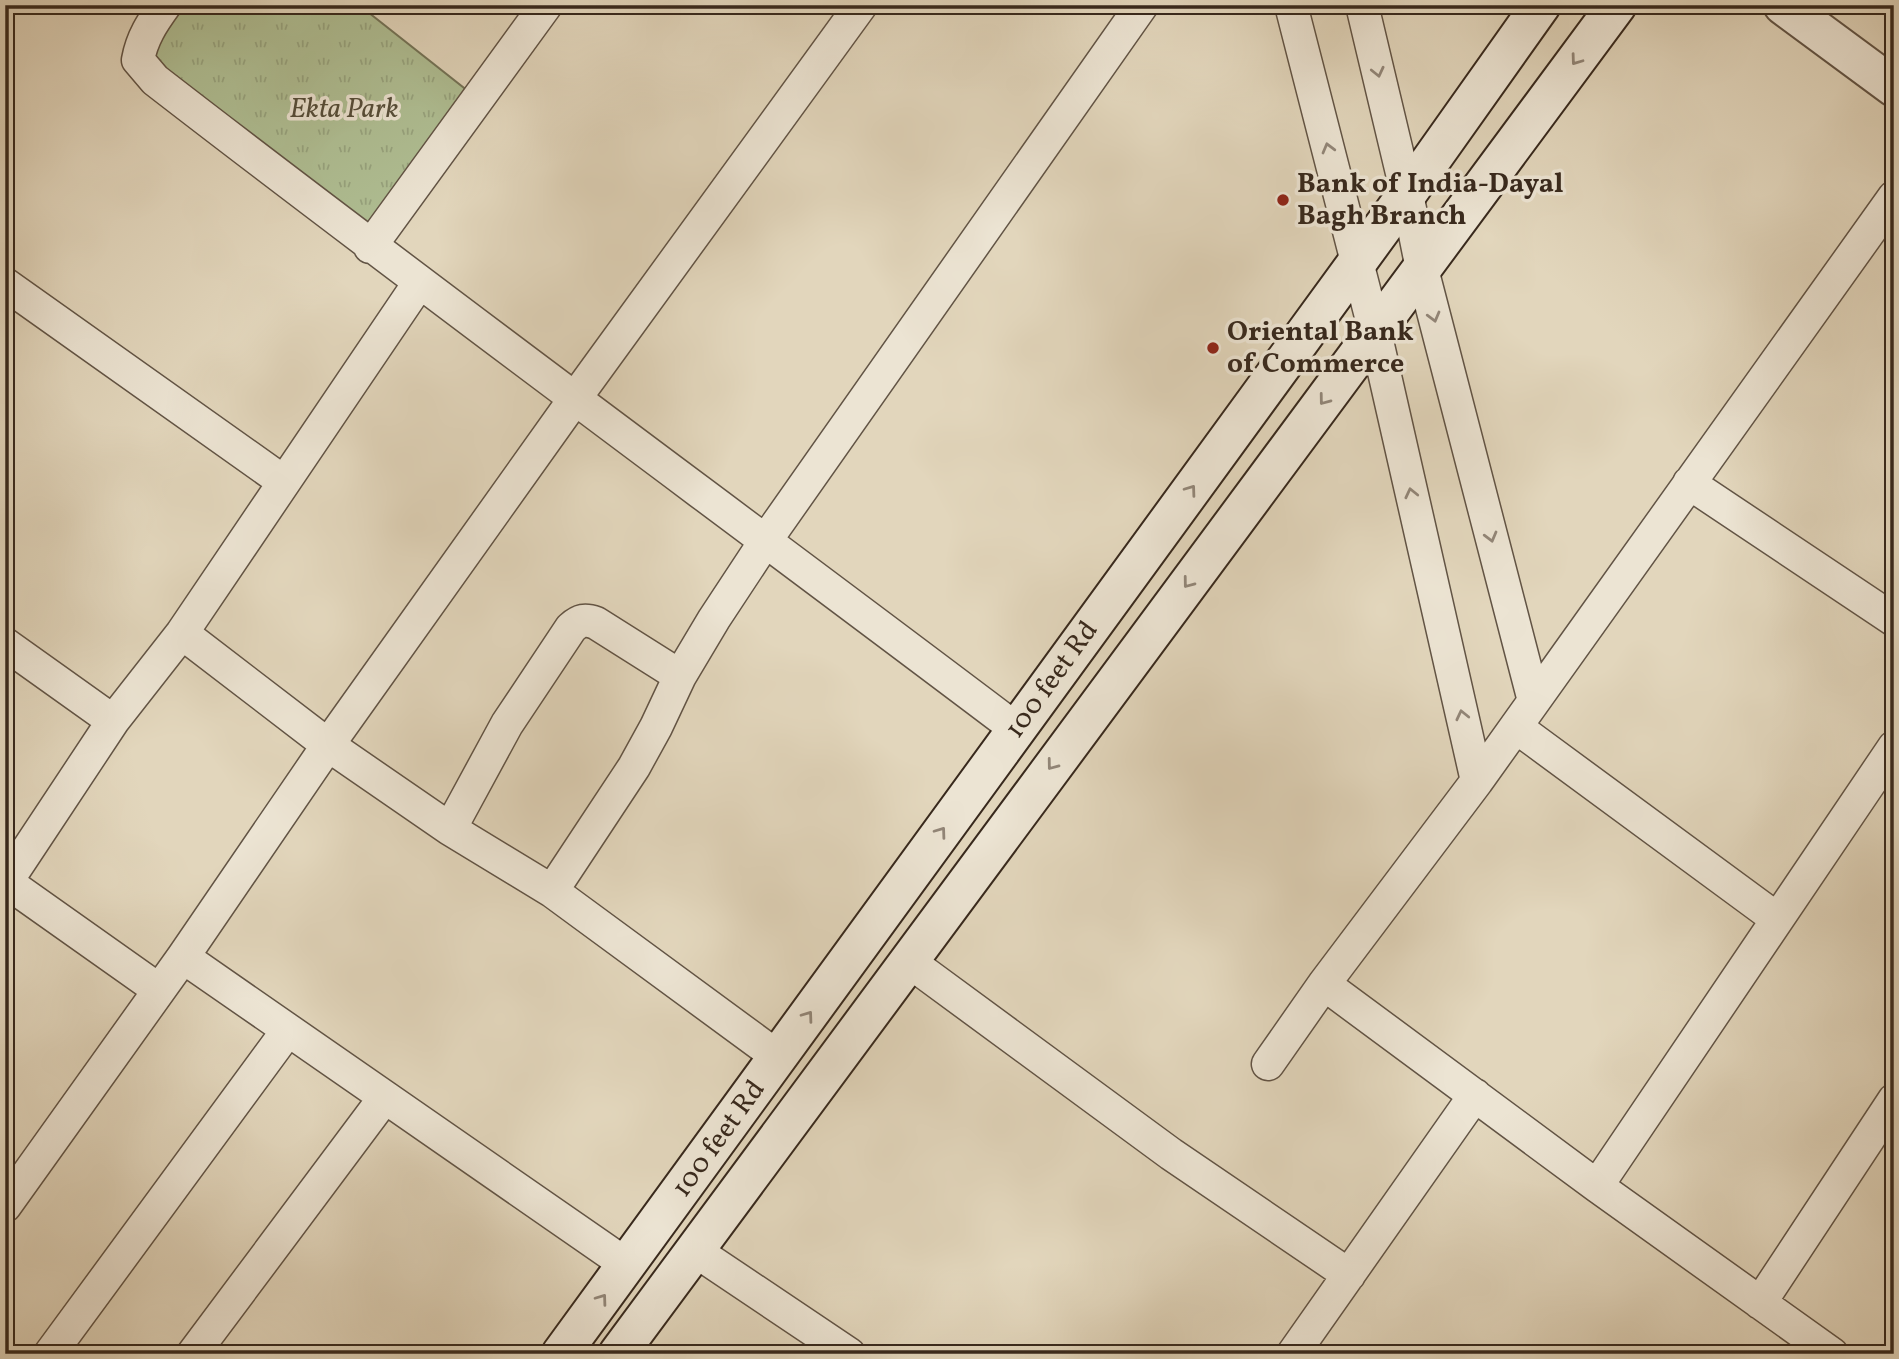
<svg xmlns="http://www.w3.org/2000/svg" width="1899" height="1359" font-family="Vollkorn,serif">
<defs>
<pattern id="park-tufts" width="24" height="20" patternUnits="userSpaceOnUse" patternTransform="scale(1.75)"><rect width="24" height="20" fill="#afbe93"/><path d="M3 7l-1-3M5 7V3M7 7l1-3M15 17l-1-3M17 17v-4M19 17l1-3" fill="none" stroke="#97a37e"/></pattern>
</defs>
<rect width="100%" height="100%" fill="#e2d6bc"/>
<filter id="stains"><feTurbulence type="fractalNoise" baseFrequency=".00286" numOctaves="4"/><feColorMatrix values="0 0 0 0 .2 0 0 0 0 .09 0 0 0 0 .02 0 0 0 .5 -.17"/></filter>
<radialGradient id="worn" r=".72"><stop offset=".6" stop-color="#630" stop-opacity="0"/><stop offset="1" stop-color="#630" stop-opacity=".3"/></radialGradient>
<path fill="url(#park-tufts)" stroke="#747458" stroke-width="2" d="M173 5H359L478 99 370 247 138 60Z"/>
<g fill="none" stroke-linecap="round" stroke-linejoin="round">
<g stroke="#625445" stroke-width="35">
<path id="minor" d="M165 5C152 23 142 38 138 60L155 80C439 300 729 512 1016 729
M1291 5 1375 332 1477 781
M1362 5 1407 194 1422 269 1534 701
M370 247 546 5
M5 284 284 482
M1689 483 1894 620
M182 633 328 745 450 829 552 891 778 1057
M5 644 113 721
M1516 727 1777 919
M450 829 507 724 571 628C580 620 585 619 596 623L680 676
M5 881 159 990
M5 884 113 721 182 633 419 283
M552 891 634 767 656 727 680 676 714 619 766 540 1142 5
M183 957 627 1265
M907 960 1171 1154 1349 1275
M1324 984 1597 1186 1832 1354
M1268 1064 1324 984 1477 781 1894 197
M1597 1186 1894 747
M5 1206 183 957 328 745 576 397 861 5
M694 1250 849 1354
M1760 1303 1894 1100
M50 1354 288 1030
M193 1354 385 1097
M1293 1354 1475 1095"/>
</g>
<g stroke="#625445" stroke-width="42">
<path id="tertiary" d="M1783 5 1894 87"/>
</g>
<g stroke="#38291d" stroke-width="42">
<path id="secondary" d="M561 1354 1407 194 1541 5
M618 1354 1617 5"/>
</g>
<use href="#minor" stroke="#ece4d3" stroke-width="32"/>
<use href="#tertiary" stroke="#ece4d3" stroke-width="38"/>
<use href="#secondary" stroke="#ece4d3" stroke-width="38"/>
</g>
<defs><path id="oneway-chevron" d="M-2-3.5L2.5 0L-2 3.5" fill="none" stroke-width="1.6" stroke-linecap="round" stroke-linejoin="round" transform="scale(1.75)"/></defs>
<g stroke="#928678">
<use href="#oneway-chevron" transform="translate(1576 60) rotate(126)"/>
<use href="#oneway-chevron" transform="translate(1378 72) rotate(77)"/>
<use href="#oneway-chevron" transform="translate(1328 148) rotate(-105)"/>
<use href="#oneway-chevron" transform="translate(1434 317) rotate(75)"/>
<use href="#oneway-chevron" transform="translate(1324 400) rotate(127)"/>
<use href="#oneway-chevron" transform="translate(1191 490) rotate(-54)"/>
<use href="#oneway-chevron" transform="translate(1411 493) rotate(-103)"/>
<use href="#oneway-chevron" transform="translate(1491 537) rotate(75)"/>
<use href="#oneway-chevron" transform="translate(1188 583) rotate(127)"/>
<use href="#oneway-chevron" transform="translate(1462 715) rotate(-103)"/>
<use href="#oneway-chevron" transform="translate(1052 765) rotate(127)"/>
<use href="#oneway-chevron" transform="translate(941 832) rotate(-54)"/>
<use href="#oneway-chevron" transform="translate(808 1016) rotate(-54)"/>
<use href="#oneway-chevron" transform="translate(602 1299) rotate(-54)"/>
</g>
<g fill="#8f2418" stroke="#ece4d3" stroke-width="2.5">
<circle cx="1283" cy="200" r="7"/>
<circle cx="1213" cy="348" r="7"/>
</g>
<g text-anchor="middle" dominant-baseline="central" stroke-width="7" stroke-linejoin="round" paint-order="stroke">
<g font-size="28" font-style="italic" fill="#564e3a" stroke="#ece4d3">
<text x="344" y="109">Ekta Park</text>
</g>
<g font-size="28" font-weight="bold" fill="#38291d" stroke="#ece4d3" text-anchor="start">
<text x="1297" y="184">Bank of India-Dayal<tspan x="1297" dy="32">Bagh Branch</tspan></text>
<text x="1227" y="332">Oriental Bank<tspan x="1227" dy="32">of Commerce</tspan></text>
</g>
<g font-size="28" fill="#38291d" stroke="#ece4d3">
<text transform="translate(1052 680) rotate(-54)">100 feet Rd</text>
<text transform="translate(719 1139) rotate(-54)">100 feet Rd</text>
</g>
</g>
<rect width="1899" height="1359" fill="none" stroke="#e2d6bc" stroke-width="28"/>
<rect x="7" y="7" width="1885" height="1345" fill="none" stroke="#38291d" stroke-width="3.5"/>
<rect x="14" y="14" width="1871" height="1331" fill="none" stroke="#38291d" stroke-width="2"/>
<rect width="100%" height="100%" filter="url(#stains)"/>
<rect width="100%" height="100%" fill="url(#worn)"/>
</svg>
